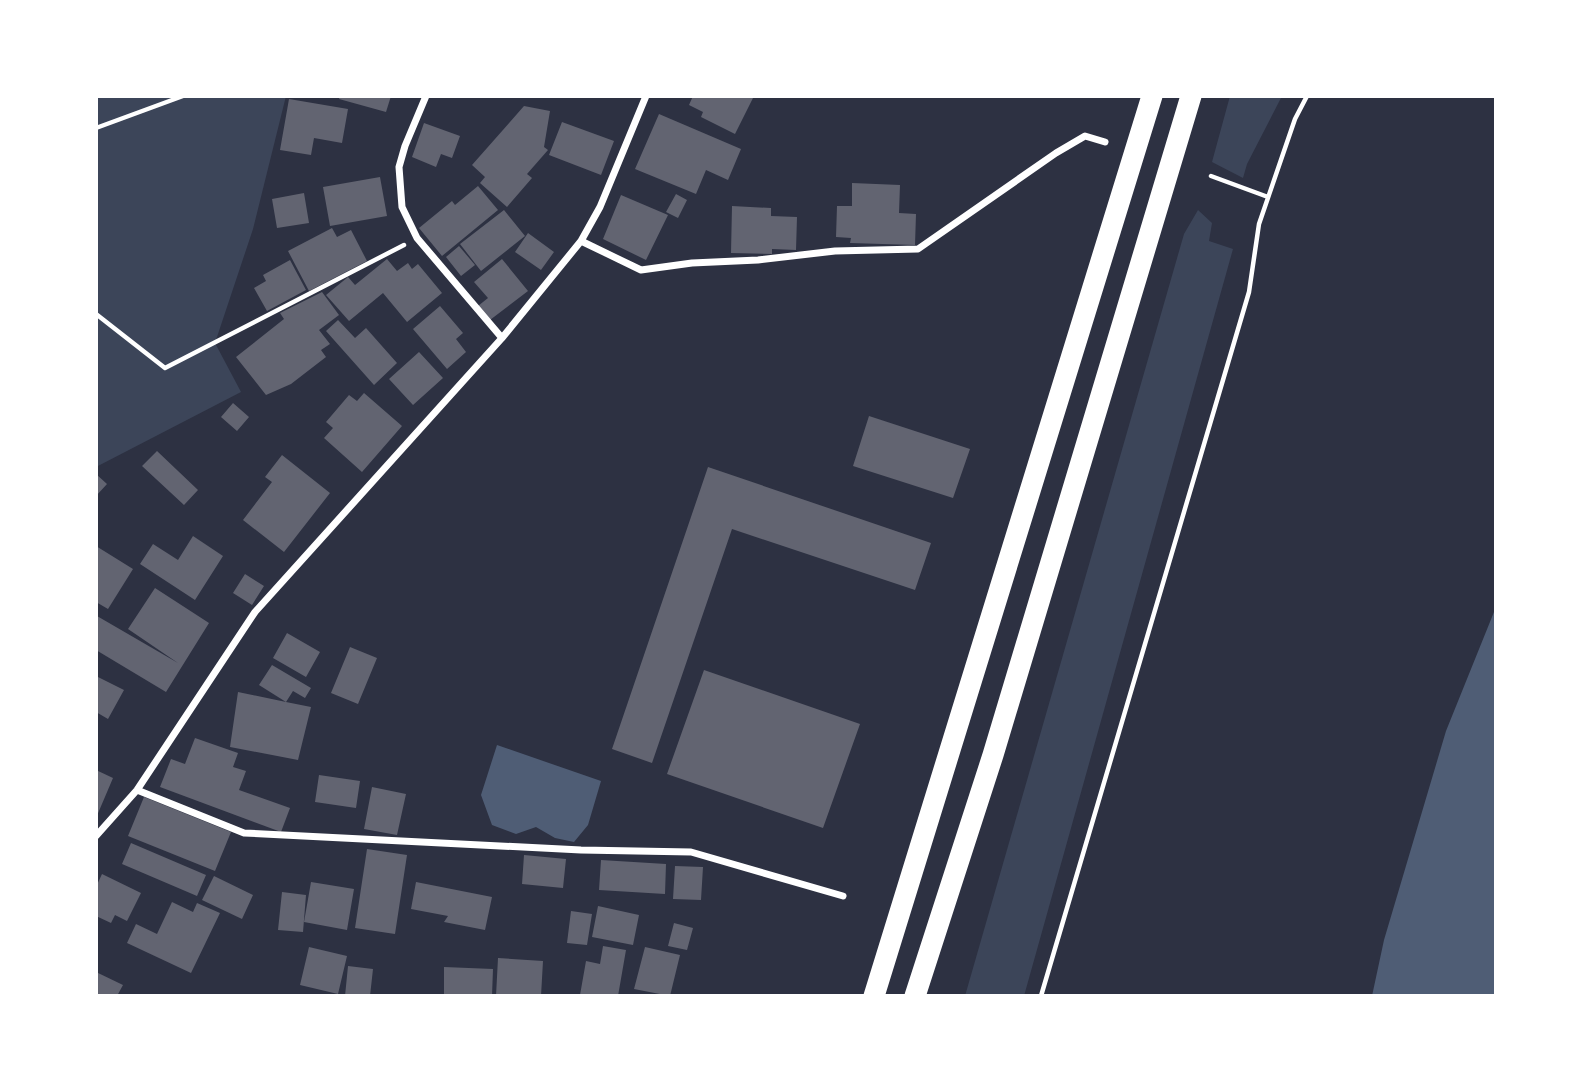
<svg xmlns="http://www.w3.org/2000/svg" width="1592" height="1092" font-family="Commissioner,sans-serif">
<rect width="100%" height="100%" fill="#2d3142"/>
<path fill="#3c4559" d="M96 96H286L253 229 215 343 241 392 96 467Z
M1230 96H1282L1247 164 1243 178 1212 162Z
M1198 210 1212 223 1209 241 1233 249 1024 996H965L1184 234Z"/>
<path fill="#4f5d75" d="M1496 607V996H1372L1384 940 1446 731Z
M497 745 601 781 588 825 574 842 555 838 536 827 516 834 492 825 481 795Z"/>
<path fill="#626471" d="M340 96H391L386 112 339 99Z
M693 96H754L735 134 701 117 703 112 689 105Z
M289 99 348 109 342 143 314 138 311 155 280 150Z
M524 106 550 111 544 147 548 150 527 174 532 178 507 207 480 183 485 177 472 165Z
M659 114 741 149 728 180 706 170 696 194 635 169Z
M562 122 614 141 601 175 549 155Z
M424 123 460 136 452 158 441 154 436 167 412 157Z
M380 177 387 216 330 226 323 187Z
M852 183 900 185 899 213 916 214 915 245 850 243 851 238 836 237 837 206H852Z
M478 186 498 210 442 256 419 228 452 201 455 205Z
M304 193 309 223 277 228 272 199Z
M676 194 687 200 678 218 666 212Z
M621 195 668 215 646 260 603 239Z
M732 206 771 208V216L797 217 796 250 772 249V254L731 253Z
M504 210 525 236 481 271 460 244Z
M332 228 337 237 351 230 367 261 309 291 288 251Z
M528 233 554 252 541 270 515 252Z
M459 246 475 265 461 276 446 257Z
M387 259 397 271 408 263 412 269 418 264 442 293 407 322 383 293 349 321 326 295 348 277 355 285Z
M502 259 528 291 490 320 478 306 488 298 474 282Z
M290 260 306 290 267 311 254 288 266 281 263 275Z
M322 292 339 315 319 330 330 344 321 350 326 357 291 384 266 395 236 357 284 319 280 313Z
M440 306 463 333 456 339 466 352 447 369 413 329Z
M338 320 355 338 366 328 397 363 374 385 326 331Z
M419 352 443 378 413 405 389 379Z
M364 393 402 426 362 472 324 438 333 428 326 422 349 395 357 401Z
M233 403 249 417 237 431 221 417Z
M869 416 970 449 953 498 853 466Z
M157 451 198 490 184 505 142 466Z
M282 455 330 493 284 552 243 520 272 482 265 477Z
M708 467 931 543 915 590 732 529 652 763 612 749Z
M96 474 107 484 96 496Z
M193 536 223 556 195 600 140 564 153 544 178 560Z
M96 546 133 569 108 609 96 602Z
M245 574 264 586 252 605 233 593Z
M155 588 209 623 166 692 96 650 97 616 178 663 128 629Z
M287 633 320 652 306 677 273 658Z
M350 647 377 658 358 704 331 693Z
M272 665 311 688 305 698 293 691 286 702 311 707 298 760 230 747 238 692 286 702 259 685Z
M704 670 860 724 823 828 667 774Z
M96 676 124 690 108 719 96 712Z
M195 738 238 753 233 767 246 771 239 790 290 808 281 832 160 787 171 759 185 764Z
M96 770 113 778 96 818Z
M319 775 360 781 356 808 315 802Z
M372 787 406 794 397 835 364 829Z
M144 797 231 832 215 871 128 836Z
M131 843 206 875 197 896 122 864Z
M367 849 407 855 395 934 355 928Z
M524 855 566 859 563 888 522 884Z
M601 860 666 864 665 894 599 890Z
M675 866 703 867 701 900 673 899Z
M102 874 141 893 127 921 115 915 111 923 96 916V887Z
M214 876 253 895 242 919 202 900Z
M311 882 354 889 347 930 304 922Z
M416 882 492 897 485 930 444 922 448 916 411 909Z
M282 892 306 895 303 932 278 930Z
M172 902 193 912 197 903 220 913 191 973 127 943 136 924 157 934Z
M598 906 639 915 633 945 592 937Z
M571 911 592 914 587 945 567 943Z
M674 923 693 928 687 950 668 946Z
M603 946 626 950 618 996 580 995 586 961 600 964Z
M309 947 347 956 338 994 300 985Z
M645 947 680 955 670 996 634 989Z
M498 958 543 961 541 996H496Z
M348 966 373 969 370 996H345Z
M444 967 493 969 492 996H444Z
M96 972 123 985 117 996H96Z"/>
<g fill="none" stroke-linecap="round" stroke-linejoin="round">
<path stroke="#fff" stroke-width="4.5" d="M96 128 183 96
M1211 176 1268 197
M96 314 165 368 404 245
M1041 996 1249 292 1259 224 1295 119 1307 96"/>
<path stroke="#fff" stroke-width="7" d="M426 96 405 146 399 167 402 207 417 238 502 338
M581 241 641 270 692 263 758 260 835 251 918 249 1056 153 1085 136 1105 142
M137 790 244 833 581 850 691 852 843 896
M96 836 137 790 255 612 502 338 581 241 600 207 646 96"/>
<path stroke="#fff" stroke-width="21" d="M874 996 1152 96
M915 996 993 755 1191 96"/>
</g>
<rect width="1592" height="1092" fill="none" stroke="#ffffff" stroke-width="196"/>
</svg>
